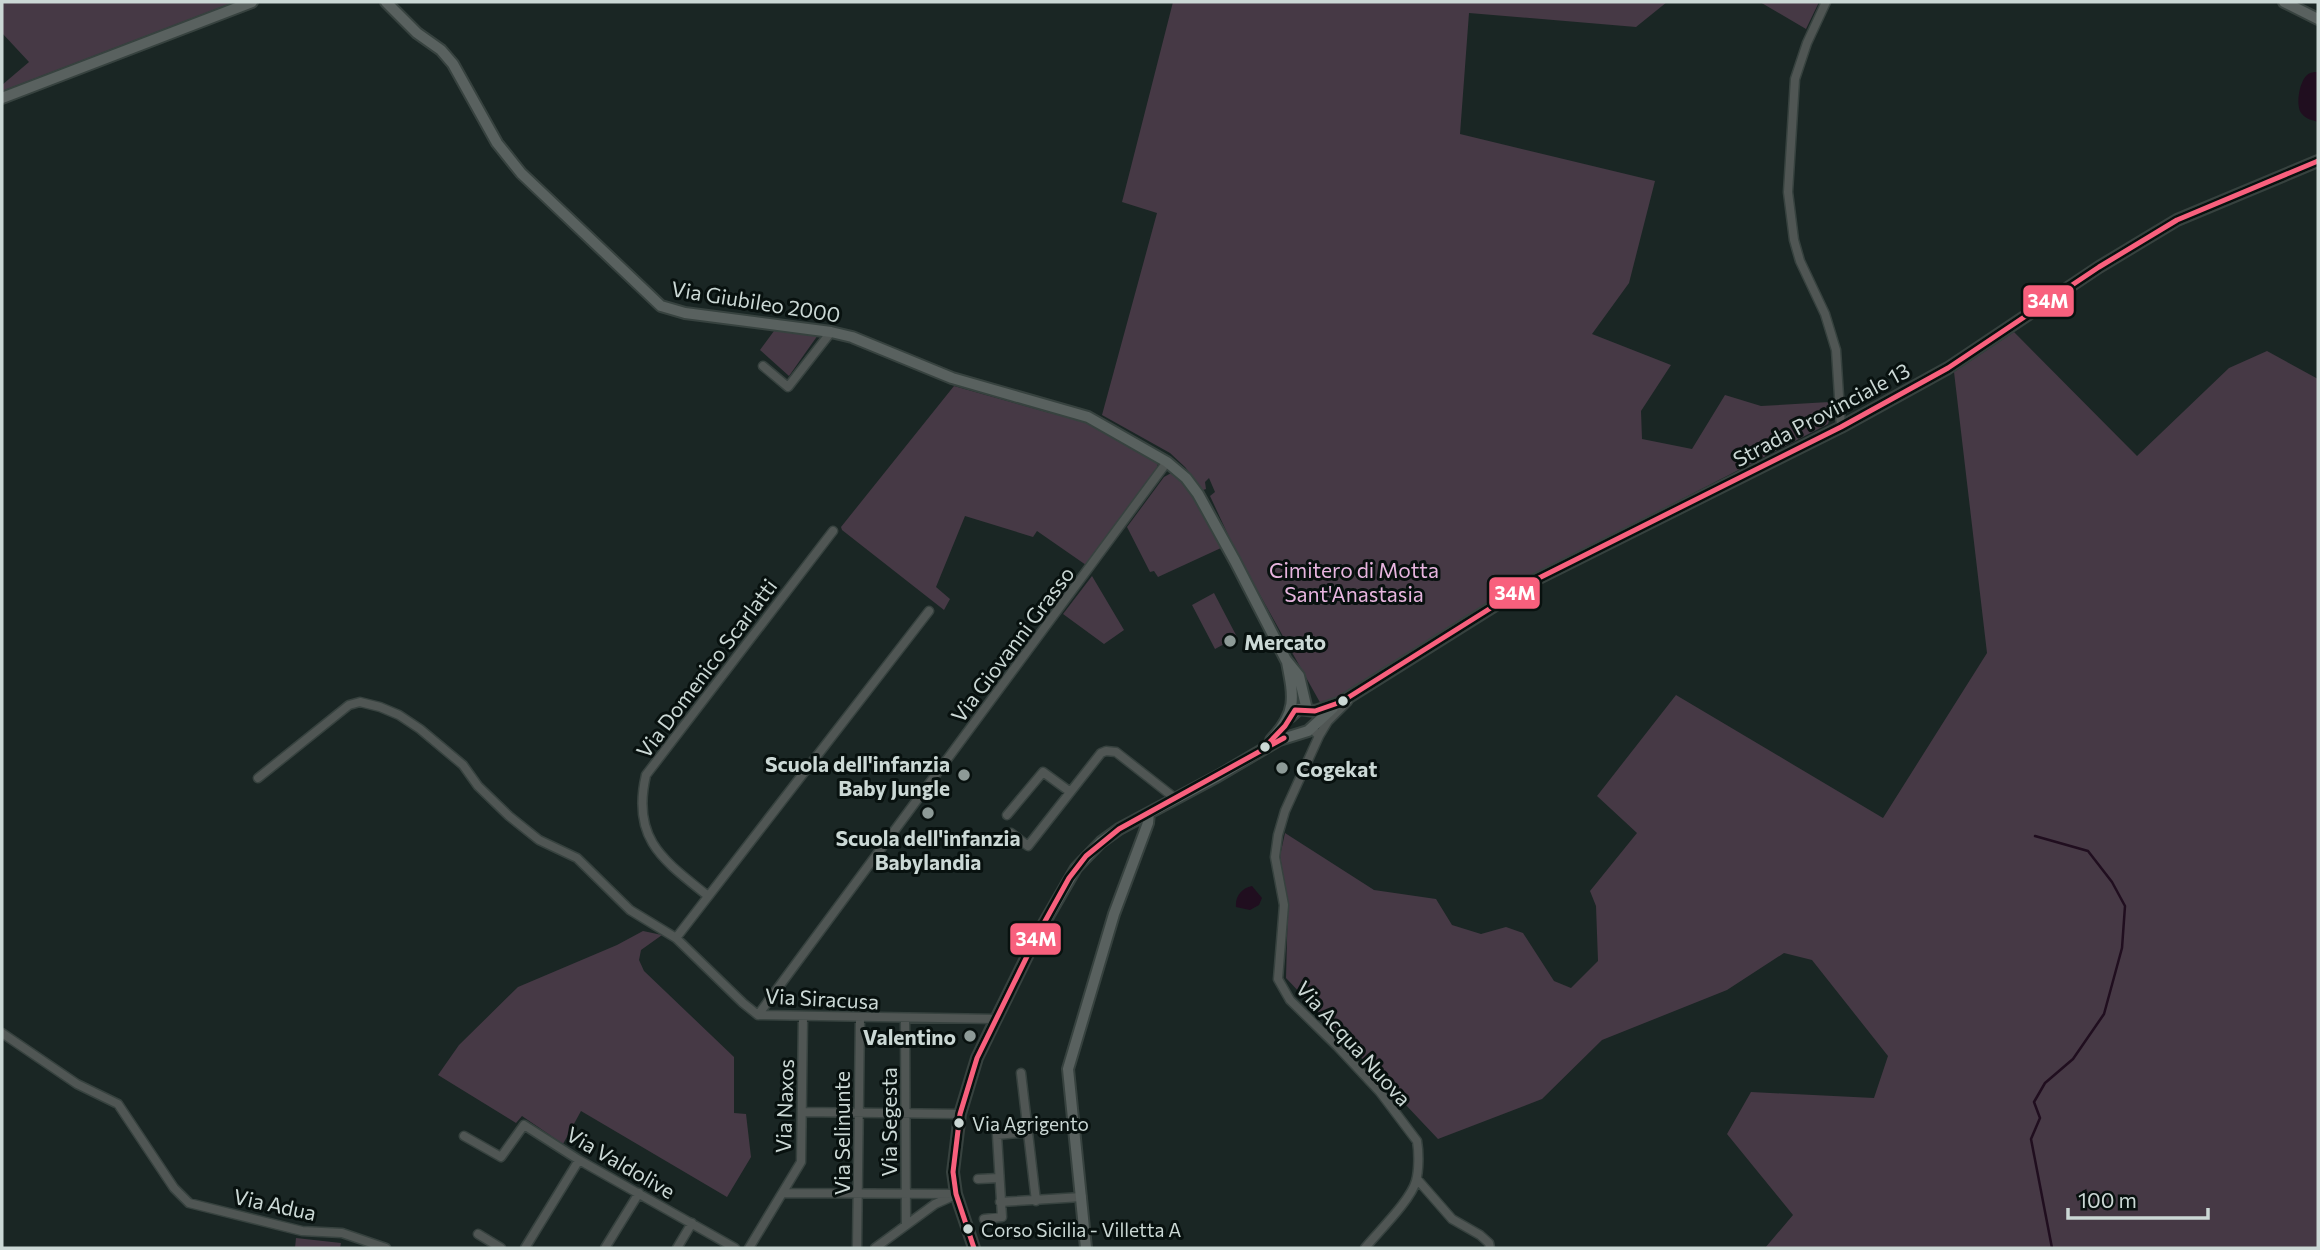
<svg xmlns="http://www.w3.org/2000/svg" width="2320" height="1250" font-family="Commissioner,sans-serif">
<rect width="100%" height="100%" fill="#1a2624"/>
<path fill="#463945" d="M2 2H234L2 91V85L29 62 2 33Z
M1173 2H1667L1636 27 1469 13 1460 134 1655 181 1629 283 1592 334 1671 365 1641 411 1642 439 1692 449 1725 395 1761 406 1829 402 1830 417 1828 424 1540 572 1322 706 1237 554 1210 496 1215 492 1209 478 1205 482 1206 489 1203 490 1185 467 1170 453 1102 415 1157 213 1122 202Z
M1760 2H1819L1806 29Z
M774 331 818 335 789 376 760 350Z
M2014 332 2137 456 2229 368 2267 351 2318 379V1248H1765L1793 1215 1727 1134 1751 1092 1874 1098 1888 1056 1812 960 1784 953 1727 990 1602 1040 1542 1099 1438 1139 1286 978 1288 902 1280 856 1285 833 1374 890 1436 899 1452 925 1481 934 1506 927 1523 933 1554 981 1571 988 1598 961 1596 906 1590 891 1637 833 1597 796 1676 695 1883 818 1987 653 1954 372Z
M954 386 1050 413 1078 417 1158 461 1157 471 1086 565 1037 531 1033 537 965 516 936 587 950 599 944 610 842 530 841 527Z
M1173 472 1193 496 1221 548 1158 577 1154 571 1150 572 1127 527 1164 477Z
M1092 576 1124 630 1104 644 1063 614Z
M1214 593 1237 637 1215 649 1192 605Z
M643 931 662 935 641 950 639 960 644 971 734 1057V1113L746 1114 751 1157 727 1197 581 1111 563 1144 522 1116 516 1123 438 1075 459 1045 518 987 617 945Z
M296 1238 341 1243 340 1248H295Z"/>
<path fill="#200e1f" d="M2318 72V122C2312 120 2306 119 2302 114 2295 107 2299 82 2307 75 2311 72 2313 72 2318 72Z
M1252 886 1262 898 1259 905 1250 910 1236 907C1235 896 1242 888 1252 886Z"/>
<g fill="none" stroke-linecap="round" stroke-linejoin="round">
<path stroke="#200e1f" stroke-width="2.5" d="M2035 836 2088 851 2112 882 2125 906 2122 948 2104 1014 2073 1059 2045 1083 2034 1102 2040 1118 2031 1139 2052 1248"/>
<g stroke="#37423f" stroke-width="11">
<path id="street" d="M1826 2 1807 43 1795 79 1788 192 1794 240 1800 261 1825 314 1836 350 1841 427
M763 366 788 387 831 332
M1311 728 1319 736 1285 811 1278 835 1275 857 1284 905 1278 979 1290 1000 1337 1046 1380 1092 1417 1141C1419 1152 1419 1170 1416 1181 1411 1200 1378 1232 1365 1248
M1319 736 1328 721 1348 701
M258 778 349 705 360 702 380 707 399 715 420 729 463 765 478 786 509 816 539 840 577 858 630 910 676 938 743 1003 758 1015 996 1019
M1007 815 1043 772 1069 791
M1011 833 1028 846 1101 753 1106 751 1116 752 1176 799
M708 896C663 860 631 839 646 775L833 531
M676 938 929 611
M758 1015 1167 462
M905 1019 906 1225
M2 1033 77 1084 118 1104 174 1188 189 1203 302 1231 342 1233 386 1248
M1021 1073 1036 1201
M802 1112 960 1114
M464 1136 501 1157 524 1125 579 1160 735 1248
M978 1179 999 1178
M1417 1179 1452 1219 1480 1235 1489 1243 1490 1248
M783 1193 956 1194
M1000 1202 1082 1197
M984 1219 1002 1217 997 1135 1028 1132
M478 1234 501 1248
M525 1248 579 1160
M605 1248 639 1193
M677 1248 692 1223
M749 1248 801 1162 803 1017
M857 1248 860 1018
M875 1248 935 1204 953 1196"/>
</g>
<g stroke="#37423f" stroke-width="14">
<path id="secondary" d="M386 2 417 33 441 50 453 64 497 143 521 173 661 306 685 313 831 332 852 337 952 378 1088 417 1167 462 1186 478 1198 494 1235 561 1286 660 1299 676 1307 710
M2284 2 2318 19
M2 98 252 2
M1290 717 1299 709 1315 711 1341 702 1537 579 1841 427 1948 368 2099 267 2177 220 2318 161
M1271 740C1297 713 1294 698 1287 662
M974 1248 956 1194 953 1172 960 1114 977 1058 996 1019 1039 932 1076 868 1101 842 1119 829 1218 776 1279 740 1308 731 1333 708
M1086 1248 1068 1069 1114 914 1148 823 1149 813"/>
</g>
<use href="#street" stroke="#505654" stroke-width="8"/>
<use href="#secondary" stroke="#59615f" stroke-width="10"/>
<g stroke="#08110f" stroke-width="10">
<path id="bus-1" d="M1262 750 1285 726 1295 710 1315 711 1341 702 1537 579 1841 427 1948 368 2099 267 2177 220 2318 161
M974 1248 956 1194 953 1172 960 1114 977 1058 1039 932 1069 878 1086 856 1119 829 1284 738"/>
</g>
<use href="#bus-1" stroke="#f8607d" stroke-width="5"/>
</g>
<g fill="#8d9a97" stroke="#08110f" stroke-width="2.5">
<circle cx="1230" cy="641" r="7"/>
<circle cx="1282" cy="768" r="7"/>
<circle cx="964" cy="775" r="7"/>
<circle cx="928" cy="813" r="7"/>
<circle cx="970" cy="1036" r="7"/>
</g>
<g fill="#cbd8d5" stroke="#08110f" stroke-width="2.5">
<circle cx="1343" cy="701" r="6"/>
<circle cx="1265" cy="747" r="6"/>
<circle cx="959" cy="1123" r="6"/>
<circle cx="968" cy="1229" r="6"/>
</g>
<g text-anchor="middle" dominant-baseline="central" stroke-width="6" stroke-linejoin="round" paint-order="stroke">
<g font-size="19" fill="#cbd8d5" stroke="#08110f" text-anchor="start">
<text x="972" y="1123">Via Agrigento</text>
<text x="981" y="1229">Corso Sicilia - Villetta A</text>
</g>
<g font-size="21" fill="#cbd8d5" stroke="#08110f">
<text transform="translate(756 301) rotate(9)">Via Giubileo 2000</text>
<text transform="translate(1821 414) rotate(-28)">Strada Provinciale 13</text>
<text transform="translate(1012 644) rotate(-53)">Via Giovanni Grasso</text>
<text transform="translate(706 668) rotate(-53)">Via Domenico Scarlatti</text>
<text transform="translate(822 998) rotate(3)">Via Siracusa</text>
<text transform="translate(1354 1043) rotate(48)">Via Acqua Nuova</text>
<text transform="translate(784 1106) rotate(-88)">Via Naxos</text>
<text transform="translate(888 1122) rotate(-90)">Via Segesta</text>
<text transform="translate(841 1133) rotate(-90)">Via Selinunte</text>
<text transform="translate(621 1162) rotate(30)">Via Valdolive</text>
<text transform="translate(275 1204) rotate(12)">Via Adua</text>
</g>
<g font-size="21" fill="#e7b5df" stroke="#08110f">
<text x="1354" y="569">Cimitero di Motta<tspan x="1354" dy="24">Sant'Anastasia</tspan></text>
</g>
<g font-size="21" font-weight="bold" fill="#cbd8d5" stroke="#08110f" text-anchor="start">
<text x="1244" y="641">Mercato</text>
<text x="950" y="763" text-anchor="end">Scuola dell'infanzia<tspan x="950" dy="24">Baby Jungle</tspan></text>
<text x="1296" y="768">Cogekat</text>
<text x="928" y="837" text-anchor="middle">Scuola dell'infanzia<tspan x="928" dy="24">Babylandia</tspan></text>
<text x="956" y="1036" text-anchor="end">Valentino</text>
</g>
</g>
<g stroke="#08110f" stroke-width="2.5">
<rect x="2022" y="284" width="53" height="34" rx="7" fill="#f8607d"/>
<rect x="1488" y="576" width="53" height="34" rx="7" fill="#f8607d"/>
<rect x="1009" y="922" width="53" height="34" rx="7" fill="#f8607d"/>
</g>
<g font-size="19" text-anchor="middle" font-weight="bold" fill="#fff">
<text x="2048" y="308">34M</text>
<text x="1515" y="600">34M</text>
<text x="1036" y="946">34M</text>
</g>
<rect width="2320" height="1250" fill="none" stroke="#cbd8d5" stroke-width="7"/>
<path d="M2068 1208v10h140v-10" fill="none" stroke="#cbd8d5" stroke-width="3.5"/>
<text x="2078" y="1208" font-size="21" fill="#cbd8d5" stroke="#08110f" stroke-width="5" paint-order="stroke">100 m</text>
</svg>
